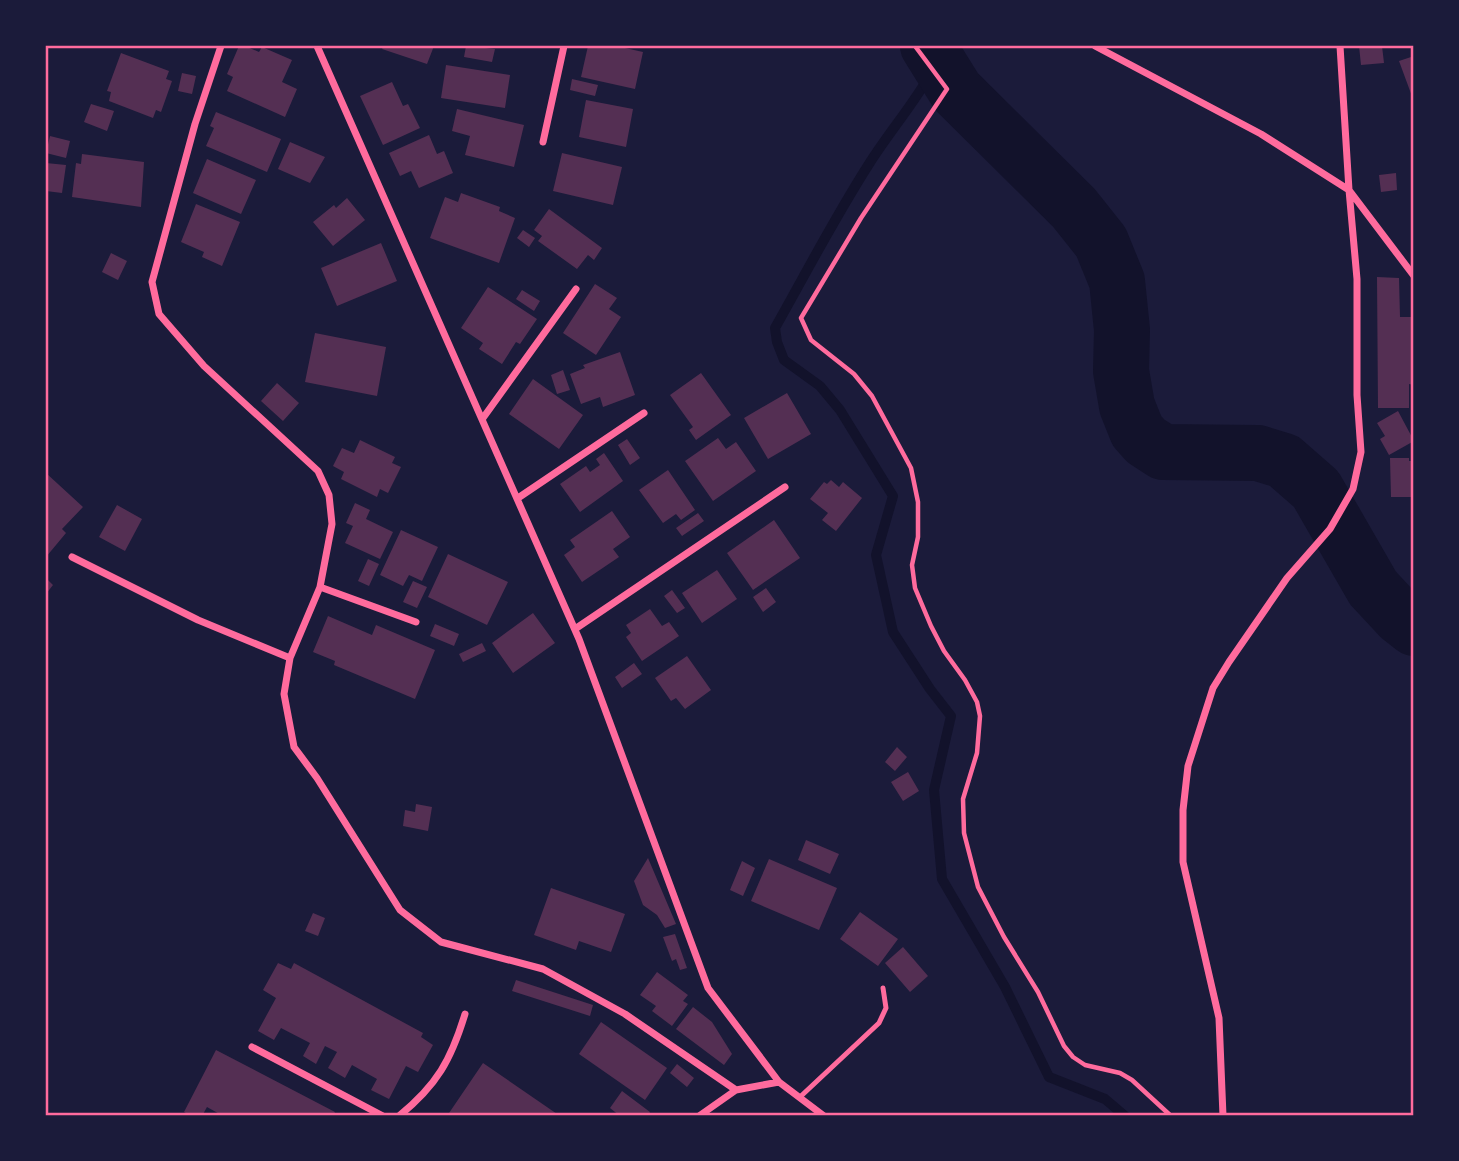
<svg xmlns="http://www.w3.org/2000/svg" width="1459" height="1161" font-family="Quicksand,sans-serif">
<rect width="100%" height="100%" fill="#1b1b3a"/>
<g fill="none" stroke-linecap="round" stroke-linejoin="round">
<path stroke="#12122b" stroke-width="10" d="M938 61C919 98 891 129 869 164 835 217 806 273 775 328L777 342 784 360 820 386 840 410 893 496 876 555 893 632 930 689 951 716 934 790 942 879 1005 987 1049 1077 1105 1099 1125 1116"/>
<path stroke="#12122b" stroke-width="56" d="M928 46 956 91 1074 208 1101 242 1117 281 1122 330 1121 371 1127 406 1137 431 1146 441 1163 452 1258 453 1284 461 1316 489 1373 588 1400 617 1414 628"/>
</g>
<path fill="#542f53" d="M239 46H245L259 52 262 47 292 60 282 82 297 89 285 117 227 91 233 77 227 74Z
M384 46H434L427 64 382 49Z
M466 46 495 49 492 62 464 57Z
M588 46H616L643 52 635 89 581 77Z
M1359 46H1382L1384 63 1361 65Z
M121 53 169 71 166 79 172 81 161 112 156 110 153 118 109 101 111 92 107 91Z
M1414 56V99H1413L1399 61Z
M446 65 510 75 505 108 441 98Z
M182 73 196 76 192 94 178 91Z
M572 79 598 85 595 96 570 90Z
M392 82 403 106 408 104 420 128 383 145 360 96Z
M586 100 633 109 626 147 579 137Z
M91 104 114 111 107 131 84 122Z
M457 109 524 125 514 167 465 155 470 136 452 131Z
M216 112 281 139 267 172 206 146 214 128 210 126Z
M429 135 437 154 444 151 453 173 419 188 411 171 400 176 389 153Z
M50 136 70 141 66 158 46 153Z
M290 142 325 157 310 183 278 169Z
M562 153 622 167 613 205 553 191Z
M82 154 144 162 141 207 72 197 76 163 81 164Z
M207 159 256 180 241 214 193 193Z
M46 163 66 165 62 193 46 191Z
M1396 173 1397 190 1381 192 1379 175Z
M461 193 500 207 499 211 515 218 499 263 430 238 445 197 458 202Z
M347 198 365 220 333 246 313 222 334 205 336 208Z
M196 204 240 222 222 266 202 257 204 252 181 242Z
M549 209 602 248 594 260 588 255 577 269 538 241 542 236 534 230Z
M523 230 535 238 529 247 517 238Z
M381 243 397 281 337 306 321 268Z
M111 253 127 261 118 280 102 272Z
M1377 277 1399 278 1400 317H1414V385L1409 384V408H1378Z
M595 284 617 298 609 309 621 317 596 355 563 333Z
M488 287 537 319 520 344 516 342 502 364 479 349 483 343 461 328Z
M522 290 540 301 534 311 516 299Z
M315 333 386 347 377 396 305 382Z
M620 352 635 395 603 407 600 397 581 404 570 374 585 368 583 365Z
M563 370 570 390 557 394 551 375Z
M701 373 731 415 696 440 689 430 693 427 670 395Z
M533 379 583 415 559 449 509 414Z
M277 383 299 403 283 421 261 401Z
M787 393 811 434 768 459 744 418Z
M1398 411 1414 441 1389 455 1380 439 1385 436 1377 423Z
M718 438 726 449 736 442 756 471 713 501 685 461Z
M627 439 640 458 630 465 618 445Z
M360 440 395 457 392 463 401 467 388 493 380 489 377 497 341 479 344 472 333 466 342 448 354 453Z
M604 453 623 481 580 512 560 484 586 466 590 472 600 465 596 459Z
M1390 458H1409V461H1414V497H1391Z
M668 470 695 510 681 520 676 514 663 523 639 490Z
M46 473 83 507 62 529 66 533 46 557Z
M831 480 839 487 843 482 862 498 836 531 822 520 828 513 810 499 824 482 827 484Z
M355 503 370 510 366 519 393 532 380 559 345 543 353 526 346 523Z
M117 505 142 519 125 551 99 537Z
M612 511 630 537 613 549 619 557 582 582 564 555 575 547 570 540Z
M698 513 704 521 682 536 676 528Z
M774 520 800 558 753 590 727 553Z
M401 530 438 547 422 581 409 575 403 586 380 575Z
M448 554 508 582 487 625 428 597Z
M368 559 379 564 369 586 358 581Z
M717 570 737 599 702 623 682 593Z
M46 578 53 585 46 594Z
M413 581 427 587 417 608 403 602Z
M766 588 776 602 763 612 753 597Z
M672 590 685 608 677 613 664 596Z
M650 609 662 626 669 622 679 636 642 661 626 637 631 633 626 625Z
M533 613 555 643 513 673 492 643Z
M328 616 372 635 376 625 435 650 415 699 334 665 335 661 313 652Z
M435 624 459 634 454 646 430 636Z
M482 643 486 651 463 662 459 654Z
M687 656 711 690 685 709 676 698 671 701 655 678Z
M634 663 642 674 622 688 615 677Z
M897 747 907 757 895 771 885 762Z
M908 772 919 791 903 801 891 782Z
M416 804 432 807 428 831 403 826 405 810 415 812Z
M806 840 839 854 830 874 798 860Z
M648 858 676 924 665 928 657 915 643 905 634 881Z
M769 859 837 888 819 930 751 901Z
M742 861 755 868 743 896 730 890Z
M551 888 625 914 611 952 579 941 576 950 534 935Z
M860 912 898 939 878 966 840 939Z
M313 913 325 918 318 936 305 931Z
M675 934 687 968 680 970 676 959 672 961 663 937Z
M903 947 928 976 910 992 885 963Z
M278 963 291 969 294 963 423 1033 421 1037 433 1045 418 1072 406 1066 389 1099 371 1090 377 1079 352 1065 345 1078 328 1068 337 1052 325 1046 316 1064 303 1056 310 1043 281 1028 274 1040 258 1031 276 998 263 990Z
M657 972 688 995 683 1001 688 1004 672 1026 652 1011 656 1006 640 995Z
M516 980 593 1005 590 1016 512 991Z
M693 1007 712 1022 732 1054 724 1065 676 1029Z
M601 1022 667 1068 645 1100 579 1054Z
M216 1050 335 1112 333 1116H223L207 1107 202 1116H191L184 1112Z
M483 1063 560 1116H447Z
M677 1064 694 1078 687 1087 670 1073Z
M622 1091 650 1112 648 1116H620L610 1108Z"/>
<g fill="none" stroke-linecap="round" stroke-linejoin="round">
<path stroke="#ff6b9d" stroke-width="4.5" d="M915 46 947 89 861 218 801 318 811 340 854 374 872 396 911 468 918 502V537L912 565 915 588 931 626 944 651 965 680 977 702 980 716 977 753 963 799 964 833 978 887 1004 937 1038 992 1064 1046 1073 1057 1085 1065 1120 1073 1132 1080 1171 1116"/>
<path stroke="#ff6b9d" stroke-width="5" d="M800 1097 879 1023 886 1008 883 988"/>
<path stroke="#ff6b9d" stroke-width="7" d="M221 46 195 124 152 282 159 314 204 366 318 471 329 495 332 524 320 587 290 658 284 694 294 747 317 778 400 910 441 942 543 969 625 1014 736 1090 779 1082
M317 46 579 639 708 988 779 1082 824 1116
M1095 46 1261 134 1349 190 1340 46
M543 142 564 46
M1349 190 1414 276
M483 418 576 289
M518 498 644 413
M72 557 198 620 290 658
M320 587 416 622
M575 629 785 487
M252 1047 383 1116
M399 1116C437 1085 451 1060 465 1014
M699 1116 736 1090
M1223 1116 1219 1018 1183 862V810L1188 766 1213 688 1229 662 1287 578 1330 529 1353 489 1361 452 1357 395V279L1349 190"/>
</g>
<rect width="1459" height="1161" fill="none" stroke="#1b1b3a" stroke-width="94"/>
<rect x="47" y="47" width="1365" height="1067" fill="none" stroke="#ff6b9d" stroke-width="2.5"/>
</svg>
